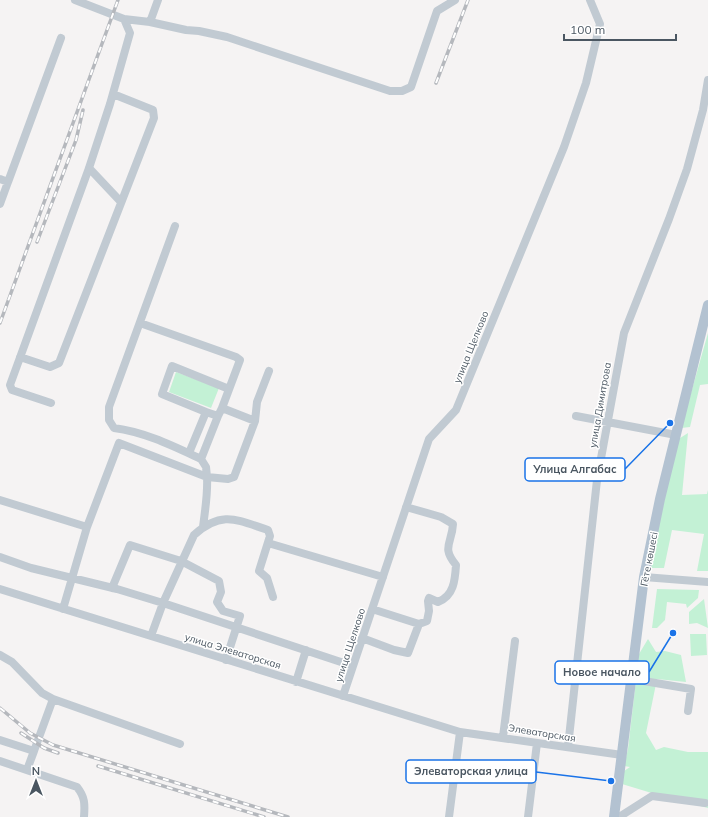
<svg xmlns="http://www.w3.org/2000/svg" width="708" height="817" font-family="Mulish,sans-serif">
<rect width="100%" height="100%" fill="#f5f3f3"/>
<path fill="#c3f1d5" d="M708 333V384L700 385 690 427 681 428Z
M176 372 219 388 211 408 169 392Z
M688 433 682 495 707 494 708 490V571H697L704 534 672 530 664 568H650L677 440Z
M657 589 699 590 698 598 687 608 686 604 667 602 665 620 657 628H652Z
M704 599 708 628 697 623 689 624V612Z
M690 634H706L707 655 691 656Z
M648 639 656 652 665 651 681 655 686 682 657 679 646 733 656 750 664 747 688 752H708V808L668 798 622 784 624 771 630 767 624 766 628 749 639 654Z"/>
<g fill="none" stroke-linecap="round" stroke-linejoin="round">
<path stroke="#c1cad2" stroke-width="8" d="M124 19 150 22 186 30 199 31 227 37 390 91H402L411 87 437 11 455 0
M150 22 158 0
M89 168 121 202
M0 179 8 182 61 38
M0 204 8 182
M175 226 109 407V420L114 428C145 432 173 446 201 459L218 416
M140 323 236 357 240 360 222 408
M20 357 50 367 59 363 154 118 153 110 113 94
M51 403 12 390 10 385 89 168 110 104 130 33 124 19 75 0
M206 412 218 416 222 408 255 421
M576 416 676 435
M189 453 206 412 162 394 172 366 229 389
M201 459 206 467 207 477
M0 500 87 527 63 609
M406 507 441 517 453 524C452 544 441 547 456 565 455 580 454 596 438 602L429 598 428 601 429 611 427 621 419 624
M87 527 119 443 207 477
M203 527C205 510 208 494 207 477L228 479 234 477 255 421 257 402 269 371
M268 543 383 577
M0 557 31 568 117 589 163 603 353 666
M644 577 708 582
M112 588 130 545 181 561 219 581 221 592 217 602 223 611 240 616 226 660
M0 589 460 732 622 755
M151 636 163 603 194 535C222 510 237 520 268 530L270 536 259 571 267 578 273 597
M362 638 394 650 408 653 419 624 372 609
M0 655 12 662 42 693 53 699
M632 679 691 689 688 711
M296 682 306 650
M343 696 429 439 456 410 564 147 586 83 600 24 590 0
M503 737 515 641
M0 740 34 751 27 770
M568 747 597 480 624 333 669 219 687 169 703 110 708 80
M34 751 53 699 180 744
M0 761 77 787C85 797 85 804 84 817
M449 817 460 732
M528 817 537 743
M619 817 652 796 705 803"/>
<path stroke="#b3c2d1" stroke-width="10" d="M614 817 644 577 660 499 708 305"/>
<g stroke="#b5b8bd" stroke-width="3.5">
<path id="rail" d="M436 83 468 0
M37 242 76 140 83 110
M0 323 118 0
M0 708 30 733 53 745 288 817
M21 733 44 748 58 753
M98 766 264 817"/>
</g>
<use href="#rail" stroke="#fff" stroke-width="2" stroke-dasharray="6" stroke-linecap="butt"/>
</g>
<g text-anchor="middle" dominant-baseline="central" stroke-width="3" stroke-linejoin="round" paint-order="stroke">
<g font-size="10" fill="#4a5661" stroke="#fff">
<text transform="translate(471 347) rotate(-68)">улица Щелково</text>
<text transform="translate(600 405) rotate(-80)">улица Димитрова</text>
<text transform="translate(649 559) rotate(-79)">Гёте көшесі</text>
<text transform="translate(350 645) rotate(-72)">улица Щелково</text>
<text transform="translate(233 651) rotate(17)">улица Элеваторская</text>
<text transform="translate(542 733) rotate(9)">Элеваторская</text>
</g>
</g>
<path fill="none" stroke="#1a73e8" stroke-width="1.5" d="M670 423L625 469M673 633L649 672M611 781L536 772"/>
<g fill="#1a73e8" stroke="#fff" stroke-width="1.5">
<circle cx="670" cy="423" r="4"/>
<circle cx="673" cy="633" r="4"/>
<circle cx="611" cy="781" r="4"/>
</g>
<g fill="#fff" stroke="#1a73e8" stroke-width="1.5">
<rect x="525" y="458" width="100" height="23" rx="4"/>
<rect x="555" y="661" width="94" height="23" rx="4"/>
<rect x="406" y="760" width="130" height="23" rx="4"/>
</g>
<g font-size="11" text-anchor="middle" font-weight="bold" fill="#4a5661">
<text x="575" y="473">Улица Алгабас</text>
<text x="602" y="676">Новое начало</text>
<text x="471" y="775">Элеваторская улица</text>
</g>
<g transform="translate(36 781)" stroke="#ffffff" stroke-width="3" paint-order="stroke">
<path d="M0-3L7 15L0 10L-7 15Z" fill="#4a5661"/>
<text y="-6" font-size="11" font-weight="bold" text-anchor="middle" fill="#4a5661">N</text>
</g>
<path d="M564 34v6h112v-6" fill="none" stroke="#4a5661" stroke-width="2"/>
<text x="570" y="34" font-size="12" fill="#4a5661" stroke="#ffffff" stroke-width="3" paint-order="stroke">100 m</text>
</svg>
